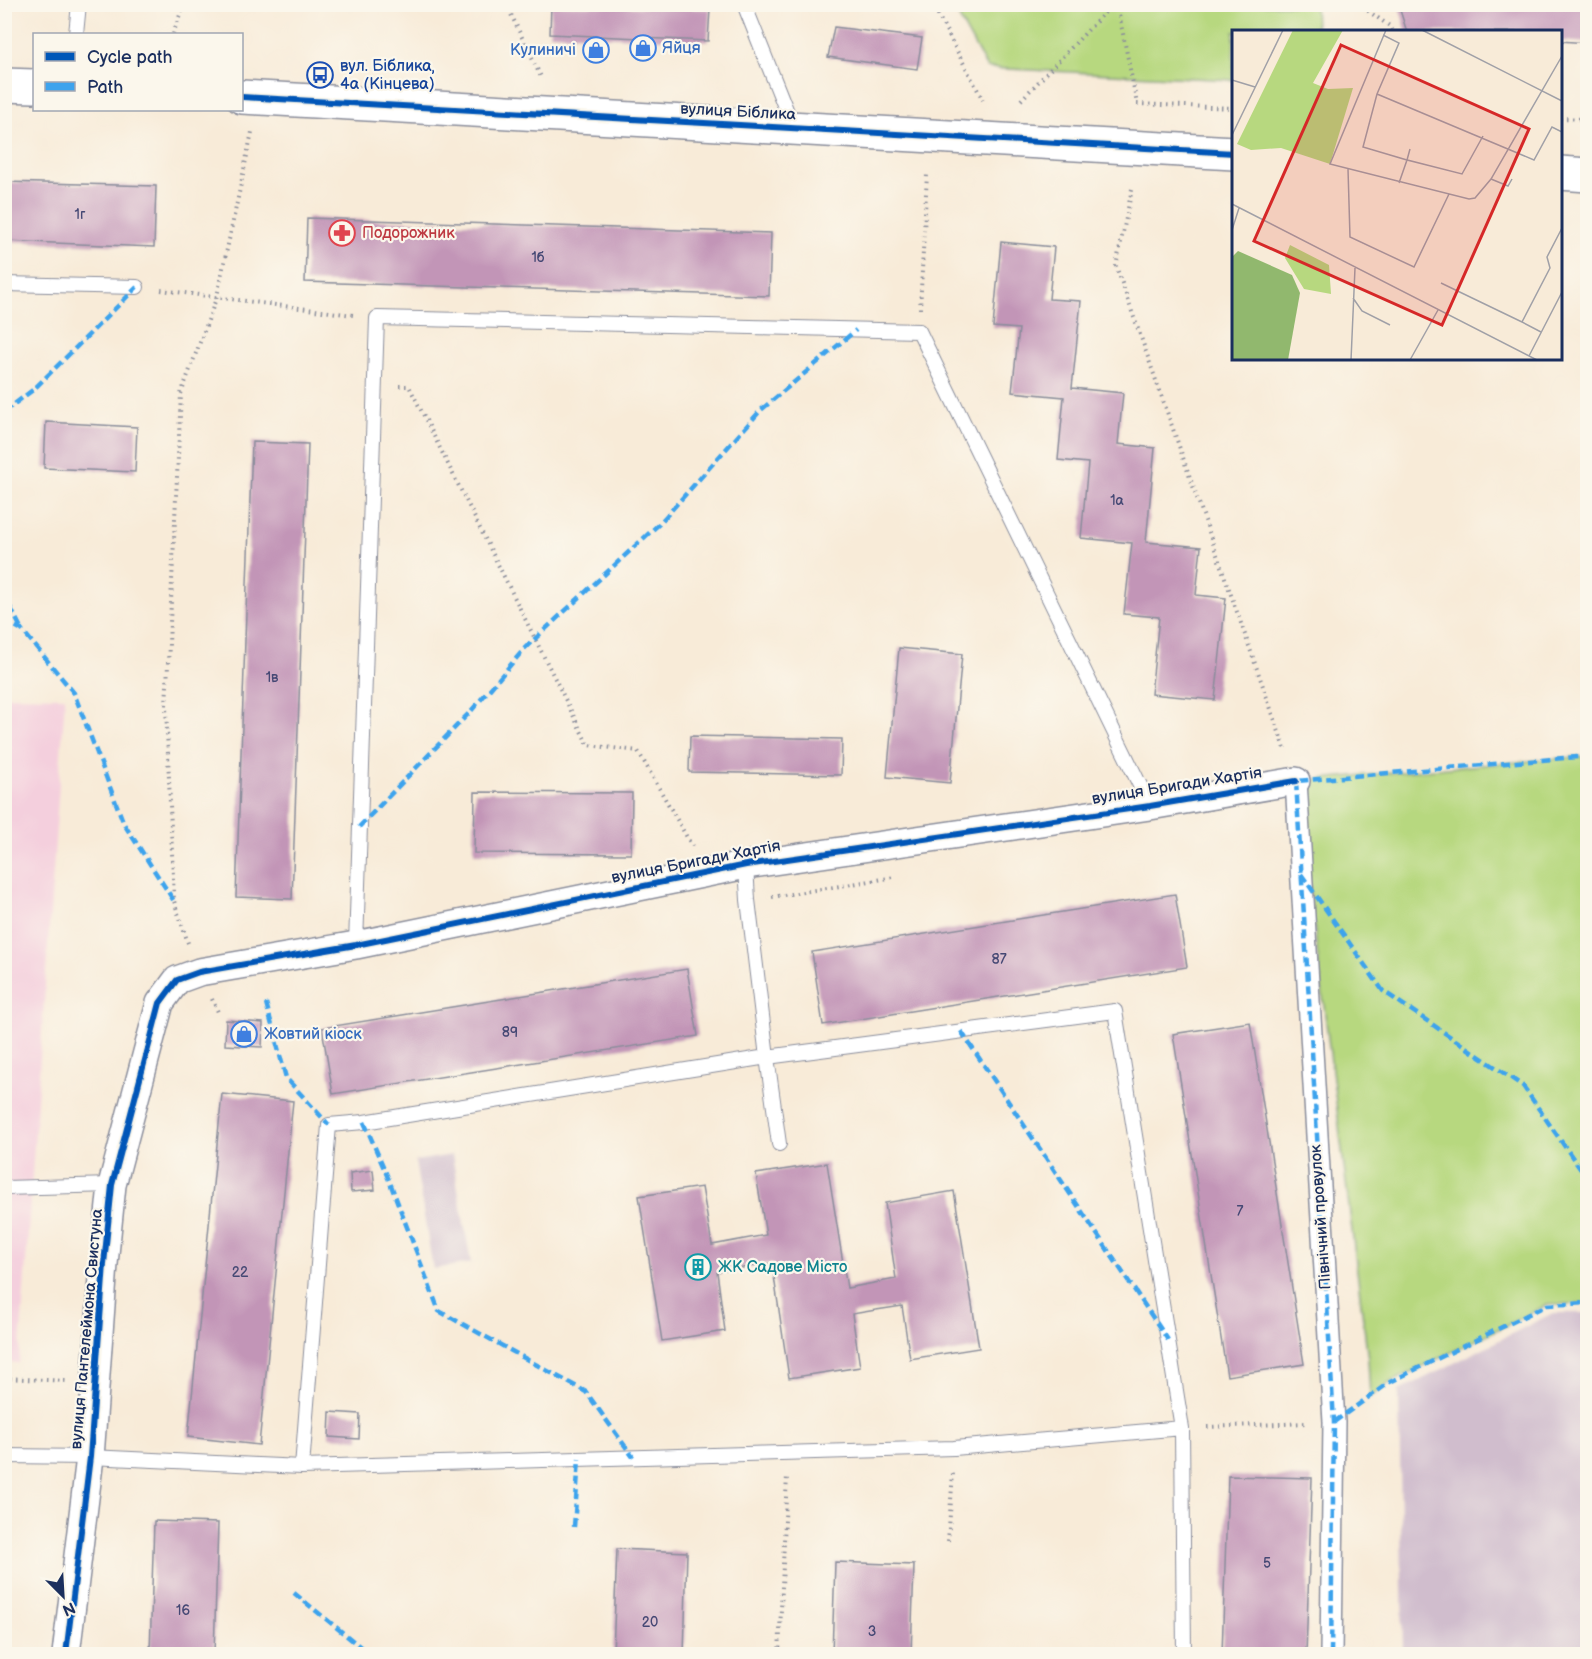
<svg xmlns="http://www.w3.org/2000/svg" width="1592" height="1659" font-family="'Balsamiq Sans',sans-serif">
<rect width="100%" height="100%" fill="#fbf7ec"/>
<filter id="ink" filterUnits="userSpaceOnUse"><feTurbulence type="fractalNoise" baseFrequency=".0167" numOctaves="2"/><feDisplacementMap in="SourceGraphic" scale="12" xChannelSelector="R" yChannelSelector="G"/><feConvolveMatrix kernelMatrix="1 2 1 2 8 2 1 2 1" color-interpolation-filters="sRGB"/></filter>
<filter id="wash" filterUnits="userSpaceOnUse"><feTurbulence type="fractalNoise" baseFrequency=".008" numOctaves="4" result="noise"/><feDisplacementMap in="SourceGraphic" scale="24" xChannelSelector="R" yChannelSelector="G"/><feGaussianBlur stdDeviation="1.35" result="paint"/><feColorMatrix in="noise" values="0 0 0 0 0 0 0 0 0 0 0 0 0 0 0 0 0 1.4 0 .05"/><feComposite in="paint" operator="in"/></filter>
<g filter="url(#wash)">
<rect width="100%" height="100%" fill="#f8ebd8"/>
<path fill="#f4cfdd" d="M5 696 65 697 19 1363 5 1362Z"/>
<path fill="#d0bdcd" d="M452 1155 471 1263 433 1269 415 1161Z
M1553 1313H1587V1654H1403L1399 1391Z"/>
<path fill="#b7d87f" stroke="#69846e" stroke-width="1.5" d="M952 5H1315L1316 31 1234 32 1233 80 987 68Z
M1587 756V1303L1547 1305 1391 1382 1370 1397 1368 1359 1296 781Z"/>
<g id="blocks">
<path fill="#c295b7" d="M1398 4H1588V43L1560 41V32H1407Z
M551 5 710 9 708 41 550 34Z
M834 27 922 38 917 69 828 57Z
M4 182 156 186 154 247 4 241Z
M307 218 771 233 769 296 305 282Z
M1001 242 1054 247 1049 299 1081 301 1072 388 1123 393 1118 444 1155 448 1146 542 1201 547 1196 595 1226 598 1215 700 1151 694 1159 617 1124 614 1132 543 1081 538 1088 463 1058 460 1064 397 1012 392 1019 329 993 327Z
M46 422 137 427 135 472 44 468Z
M252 442 308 444 292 899 236 897Z
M899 648 962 654 950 783 887 777Z
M690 736 842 739 841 775 689 772Z
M475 792 632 793 631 854 474 853Z
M1175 894 1187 967 823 1025 812 952Z
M687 969 698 1036 333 1094 322 1028Z
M226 1020 263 1023 262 1047 225 1045Z
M1250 1022 1304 1364 1227 1376 1173 1034Z
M222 1094 293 1101 259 1445 188 1437Z
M827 1163 847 1288 896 1279 885 1203 954 1191 979 1348 910 1359 902 1306 876 1310 852 1314 860 1367 789 1378 772 1263 717 1272 725 1331 662 1341 639 1196 702 1187 712 1245 766 1235 756 1174Z
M373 1170 375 1190 351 1192 350 1173Z
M330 1412 360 1414 359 1439 329 1437Z
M1228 1476 1312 1478 1306 1654H1222Z
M154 1521 218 1523 214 1654H150Z
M617 1549 687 1552 684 1654H613Z
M835 1562 914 1565 911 1654H832Z"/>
</g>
</g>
<g filter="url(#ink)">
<use href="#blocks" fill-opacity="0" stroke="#8a8d9b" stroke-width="1.5"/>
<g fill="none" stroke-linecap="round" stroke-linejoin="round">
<g stroke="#8a8d9b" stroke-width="16">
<path id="service" d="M744 4 793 127
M76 34 79 4
M4 284 137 287
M356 945 377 318 919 331 1150 806
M779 1144 767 1057 1115 1011 1182 1428 1184 1654
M4 1188 112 1185
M4 1456 90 1457 302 1467 954 1448 1182 1428
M302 1467 329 1125 364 1122 767 1057 748 900 746 865"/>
</g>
<g stroke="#8a8d9b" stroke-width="24">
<path id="pedestrian" d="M1296 781 1334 1422 1331 1654"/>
</g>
<g stroke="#8a8d9b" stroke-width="30">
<path id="minor" d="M66 1654 90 1457 104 1264 112 1185 160 1003 177 980 199 972 356 945 746 865 1150 806 1296 781"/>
</g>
<g stroke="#8a8d9b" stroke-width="36">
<path id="tertiary" d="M4 85 34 86
M242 97 1234 153
M1560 173 1588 175"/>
</g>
<path stroke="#8a8d9b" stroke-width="4" stroke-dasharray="1.5 4.5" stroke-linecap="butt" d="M506 4 542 79
M932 4 983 100
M1117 4 1137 104 1234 108
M1358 4 1391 27 1393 32
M173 34 184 4
M1021 100 1113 4
M1560 118 1588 119
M1132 189 1116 266 1286 752
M161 290 353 315
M920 309 927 174
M399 386H409L588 745 638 751 692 846
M772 897 895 877
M188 943 174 901 166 706 181 394 217 296 252 132
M212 999 218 1012
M4 1378 67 1381
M1207 1427 1307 1423
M948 1541 953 1473
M779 1654 787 1475"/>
<use href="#service" stroke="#fff" stroke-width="14"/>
<use href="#pedestrian" stroke="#fff" stroke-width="21"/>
<use href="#minor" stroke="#fff" stroke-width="27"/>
<use href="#tertiary" stroke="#fff" stroke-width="33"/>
<path stroke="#3da3ed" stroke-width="4.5" stroke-dasharray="9 4.5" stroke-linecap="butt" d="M4 412 34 389 137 287
M4 595 22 630
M4 620 22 630 74 693 124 824 174 901
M359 827 471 711 525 648 659 524 761 410 856 330
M1301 874 1383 991 1523 1086 1588 1180
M266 1003 286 1078 329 1125
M961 1031 1168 1340
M364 1122 389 1180 439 1311 586 1392 633 1457
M1334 1422 1390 1382 1547 1305 1588 1303
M574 1527 579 1459
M294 1593 369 1654
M1331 1654 1334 1422 1296 781 1588 756"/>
<g stroke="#fbf7ec" stroke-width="10">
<path id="cycleway" d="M242 97 1234 153
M66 1654 90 1457 104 1264 112 1185 160 1003 177 980 199 972 356 945 746 865 1150 806 1296 781"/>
</g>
<use href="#cycleway" stroke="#0057b8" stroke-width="6"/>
</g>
</g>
<defs>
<g id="shop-ring" transform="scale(1.35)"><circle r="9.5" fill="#fbf7ec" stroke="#3f7fe0" stroke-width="1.5"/><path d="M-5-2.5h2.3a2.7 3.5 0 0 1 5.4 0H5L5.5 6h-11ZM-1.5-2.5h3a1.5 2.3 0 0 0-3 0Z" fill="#3f7fe0"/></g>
<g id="bus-ring" transform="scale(1.35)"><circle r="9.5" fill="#fbf7ec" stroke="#1a4fb4" stroke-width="1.5"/><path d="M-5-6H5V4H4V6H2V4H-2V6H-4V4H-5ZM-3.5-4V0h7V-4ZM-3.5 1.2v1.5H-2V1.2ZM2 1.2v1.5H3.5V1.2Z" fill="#1a4fb4"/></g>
<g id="pharmacy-ring" transform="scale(1.35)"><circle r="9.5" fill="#fbf7ec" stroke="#e0444e" stroke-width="1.5"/><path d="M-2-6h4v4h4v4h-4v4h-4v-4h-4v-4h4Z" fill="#e0444e"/></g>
<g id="building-ring" transform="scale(1.35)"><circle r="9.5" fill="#fbf7ec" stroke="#0f9aa8" stroke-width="1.5"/><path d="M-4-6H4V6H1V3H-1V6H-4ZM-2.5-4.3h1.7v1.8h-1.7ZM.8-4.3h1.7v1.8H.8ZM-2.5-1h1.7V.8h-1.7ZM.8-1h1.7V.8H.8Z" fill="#0f9aa8"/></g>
</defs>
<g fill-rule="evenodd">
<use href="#shop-ring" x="643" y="48"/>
<use href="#shop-ring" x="596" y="50"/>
<use href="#bus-ring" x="320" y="75"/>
<use href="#pharmacy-ring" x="342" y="233"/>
<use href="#shop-ring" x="244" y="1034"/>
<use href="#building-ring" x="698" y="1267"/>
</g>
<g text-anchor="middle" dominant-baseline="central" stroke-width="4.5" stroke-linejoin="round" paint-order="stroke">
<g font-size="14" fill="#454874">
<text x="80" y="214">1г</text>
<text x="538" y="257">1б</text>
<text x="1117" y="500">1а</text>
<text x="272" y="677">1в</text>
<text x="999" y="959">87</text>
<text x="510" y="1032">89</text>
<text x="1240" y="1211">7</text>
<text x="240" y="1272">22</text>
<text x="1267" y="1563">5</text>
<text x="183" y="1610">16</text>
<text x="650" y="1622">20</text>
<text x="872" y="1631">3</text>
</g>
<g font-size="16" fill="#366cbe" stroke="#fbf7ec" text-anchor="start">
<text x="662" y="48">Яйця</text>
<text x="576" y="50" text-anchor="end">Кулиничі</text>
<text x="264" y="1034">Жовтий кіоск</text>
</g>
<g font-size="16" fill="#164399" stroke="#fbf7ec" text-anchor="start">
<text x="340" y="66">вул. Біблика,<tspan x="340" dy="18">4а (Кінцева)</tspan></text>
</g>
<g font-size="16" fill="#1b2f5e" stroke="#fbf7ec">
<text transform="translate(738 112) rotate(3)">вулиця Біблика</text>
<text transform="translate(1177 786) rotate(-9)">вулиця Бригади Хартія</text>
<text transform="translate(696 862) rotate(-11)">вулиця Бригади Хартія</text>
<text transform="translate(1321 1217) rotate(-94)">Північний провулок</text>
<text transform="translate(87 1329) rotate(-85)">вулиця Пантелеймона Свистуна</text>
</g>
<g font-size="16" fill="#be3a42" stroke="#fbf7ec" text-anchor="start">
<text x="362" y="233">Подорожник</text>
</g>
<g font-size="16" fill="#0d838f" stroke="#fbf7ec" text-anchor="start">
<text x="718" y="1267">ЖК Садове Місто</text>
</g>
</g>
<g transform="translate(1232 30)">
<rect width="330" height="330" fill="#f8ebd8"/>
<path d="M61 0H111L81 53 96 59 121 58 98 134 49 118 19 120 5 114ZM58 215 97 235 99 264 72 259 53 228Z" fill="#b7d87f"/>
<path d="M6 221 60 245 68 263 56 330H0V227Z" fill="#91b86e"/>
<path fill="none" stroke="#a0a0a7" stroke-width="1.5" d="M154 0 98 134 237 169 243 168 259 149 330 26M190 0 330 71M151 5 167 13 145 64 131 117 175 130 178 119M0 50 23 57M145 64 302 130 320 97 330 102M0 105 51 0M116 139 118 207 182 237 217 164M259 149 276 156 280 149M167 153 175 130 230 144 251 106M0 174 305 330M0 200 7 178M209 253 290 292M121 268 130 281 158 295M309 302 290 292 318 238 315 227 330 198M297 326 330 262M119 330 123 238M178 330 206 280"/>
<path fill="#d62828" fill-opacity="0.15" stroke="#d62828" stroke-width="3" d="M109 15 297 99 210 295 22 211Z"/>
<rect width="330" height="330" fill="none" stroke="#1b2f5e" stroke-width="3"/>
</g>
<rect width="1592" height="1659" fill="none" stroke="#fbf7ec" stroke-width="24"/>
<rect x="33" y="33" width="210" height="78" fill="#fbf7ec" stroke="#a1a7b3" stroke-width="1.5"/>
<rect x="45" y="52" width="30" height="9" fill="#0057b8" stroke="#a1a7b3" stroke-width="1.5"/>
<text x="87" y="63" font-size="18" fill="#1b2f5e">Cycle path</text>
<rect x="45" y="82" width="30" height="9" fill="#3da3ed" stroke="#a1a7b3" stroke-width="1.5"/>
<text x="87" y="93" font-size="18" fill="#1b2f5e">Path</text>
<g transform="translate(63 1596) rotate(156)" stroke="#fbf7ec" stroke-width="4.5" paint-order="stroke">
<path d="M0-4.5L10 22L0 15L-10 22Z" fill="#1b2f5e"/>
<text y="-9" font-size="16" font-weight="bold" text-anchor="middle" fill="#1b2f5e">N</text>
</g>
</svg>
